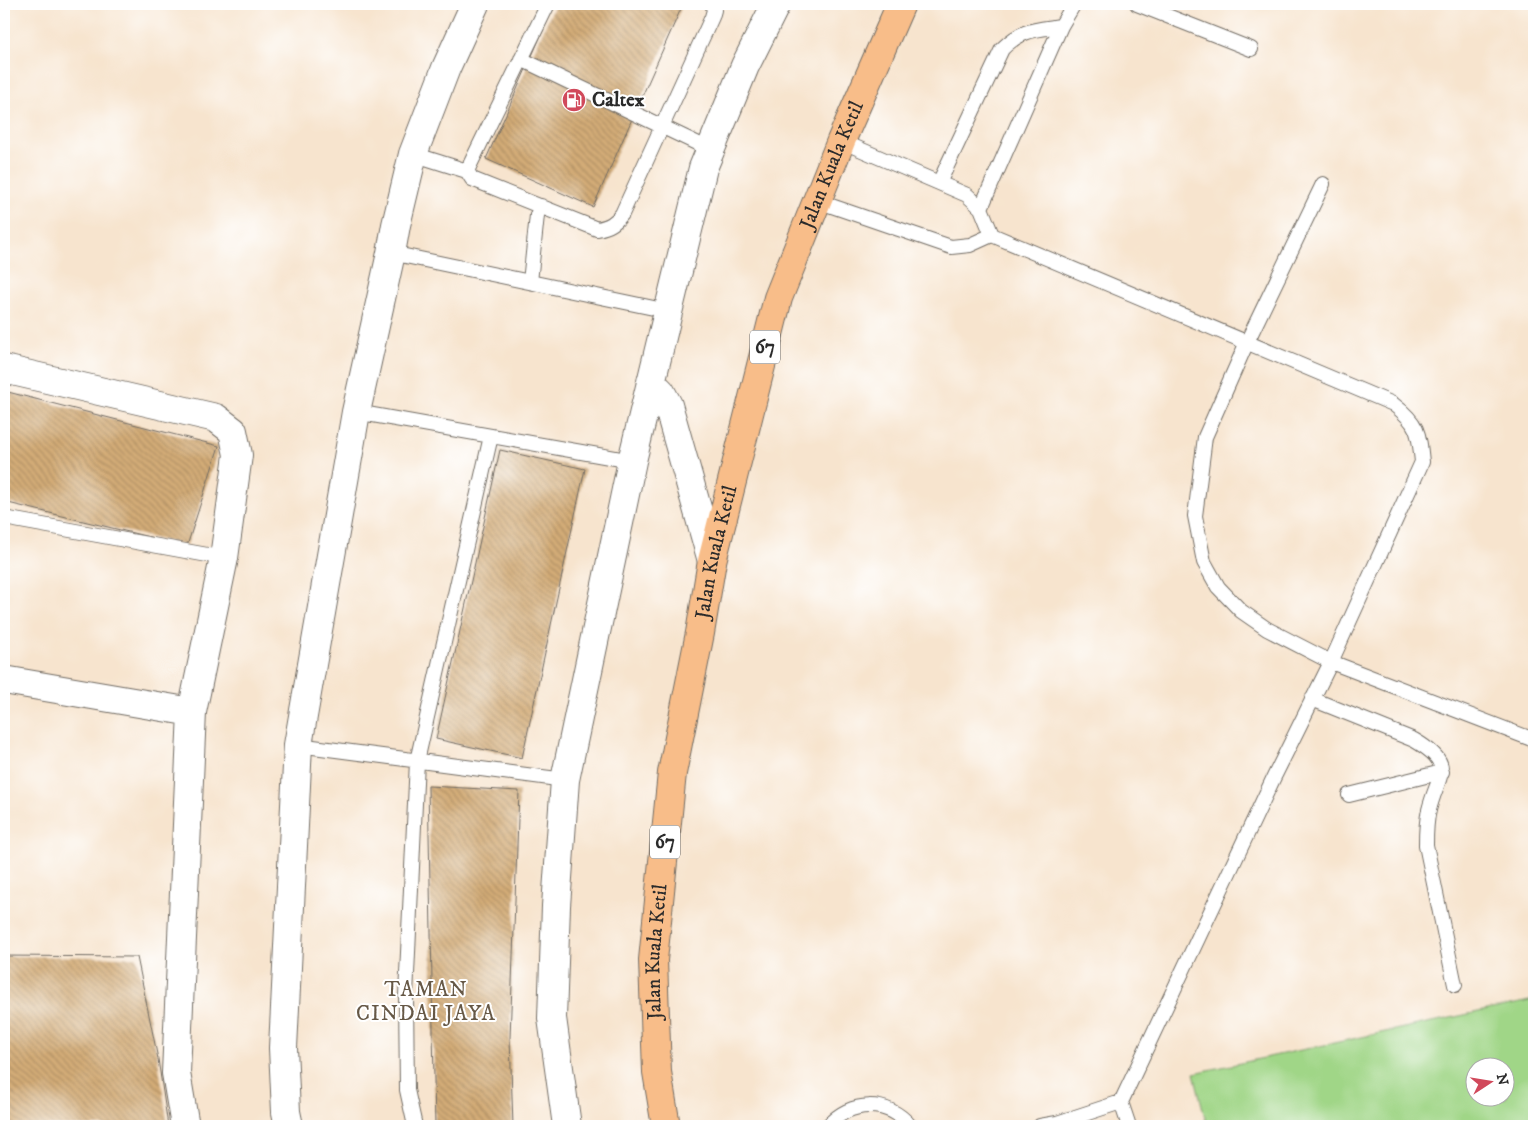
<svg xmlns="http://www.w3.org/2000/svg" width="1538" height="1130" font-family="'IM FELL DW Pica',serif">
<defs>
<pattern id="building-back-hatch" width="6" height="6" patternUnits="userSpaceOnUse" patternTransform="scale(1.25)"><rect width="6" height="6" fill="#d3ac77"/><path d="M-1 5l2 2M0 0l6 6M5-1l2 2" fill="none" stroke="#ab8c62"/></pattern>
</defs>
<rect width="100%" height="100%" fill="#fff"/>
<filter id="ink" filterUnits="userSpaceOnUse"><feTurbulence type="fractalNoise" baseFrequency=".02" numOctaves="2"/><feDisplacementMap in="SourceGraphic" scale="10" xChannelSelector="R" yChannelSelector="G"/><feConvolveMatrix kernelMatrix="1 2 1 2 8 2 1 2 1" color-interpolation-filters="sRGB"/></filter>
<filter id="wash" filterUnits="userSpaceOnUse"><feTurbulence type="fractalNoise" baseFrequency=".0096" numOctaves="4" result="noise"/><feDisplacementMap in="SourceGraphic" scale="20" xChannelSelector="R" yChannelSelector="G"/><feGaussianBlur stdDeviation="1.12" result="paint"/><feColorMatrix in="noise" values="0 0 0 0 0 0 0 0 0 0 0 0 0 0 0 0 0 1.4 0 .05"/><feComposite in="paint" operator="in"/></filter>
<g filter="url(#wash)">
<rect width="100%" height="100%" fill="#f7e4ce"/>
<path fill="#a0d687" stroke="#668059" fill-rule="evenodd" d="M1534 1000V1126H1207L1194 1073ZM1476 1068H1506V1098H1476Z"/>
<g id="blocks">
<path fill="url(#building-back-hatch)" d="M555 4H683L593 207 486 159Z
M4 391 219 446 187 546 4 502Z
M500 450 585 469 522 758 436 739Z
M428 786 519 791 510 1038 513 1126H435Z
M4 956 137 957 158 1059 168 1126H4Z"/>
</g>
</g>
<g filter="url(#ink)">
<use href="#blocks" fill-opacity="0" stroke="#726c64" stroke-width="1"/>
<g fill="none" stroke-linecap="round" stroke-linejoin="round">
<g stroke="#726c64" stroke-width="16">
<path id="lane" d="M548 4 467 171 472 179 597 229C609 227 615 223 622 214L712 17 714 10 712 4
M1137 4 1251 49
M521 59 711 150
M841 141 967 195 981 208 992 235 1393 404C1418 423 1419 432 1422 462L1331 662 1274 777 1121 1102 1129 1126
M413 154 467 171
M939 183 1002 49C1022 29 1034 30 1061 26
M1323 184 1247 342 1205 437 1195 516 1204 562 1218 587 1241 611 1267 629 1331 662 1534 740
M817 201 951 247 970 245 992 235
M981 208 1061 26 1074 4
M391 253 668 311
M530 282 537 215 541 206
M356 412 632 461
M4 518 224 558
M1312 699 1414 740C1457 765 1438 773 1429 810 1426 822 1426 834 1426 845L1455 985
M298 745 565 780
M1349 795 1442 772
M415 1126 407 1090 406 995 417 761 491 436
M828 1126C850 1100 888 1099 910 1126
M1040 1126 1057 1123 1121 1102"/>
</g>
<g stroke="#726c64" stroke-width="30">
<path id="street" d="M4 369 216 418 233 431 238 455 224 558 192 712 176 1073 185 1126
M651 382 661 392 668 405 712 561
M4 680 192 712
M289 1126 286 1112 283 1048 298 745 356 412 391 253 396 225 413 154 446 68 475 4
M567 1126 552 1018 556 906 565 780 632 461 703 168 745 66 776 4"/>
</g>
<g stroke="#726c64" stroke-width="30">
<g id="primary">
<path id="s1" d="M666 1126 657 1072 653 960 672 773 700 633 712 561 778 298 841 141 901 4"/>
</g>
</g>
<use href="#lane" stroke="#fff" stroke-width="14"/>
<use href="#street" stroke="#fff" stroke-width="28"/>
<use href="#primary" stroke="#f8bd89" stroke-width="28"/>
</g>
</g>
<defs>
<g id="fuel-disc" transform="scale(1.25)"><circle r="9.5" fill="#d1495b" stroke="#fff"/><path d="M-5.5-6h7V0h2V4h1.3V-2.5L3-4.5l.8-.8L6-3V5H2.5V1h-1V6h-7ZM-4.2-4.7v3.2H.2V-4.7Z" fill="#fff"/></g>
</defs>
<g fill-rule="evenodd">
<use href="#fuel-disc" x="574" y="100"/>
</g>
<g text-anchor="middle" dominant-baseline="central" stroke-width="4" stroke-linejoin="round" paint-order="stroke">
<g fill="#fff" stroke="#6b6b6b" stroke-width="1">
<rect x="750" y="330.5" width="30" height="33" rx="4"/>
<rect x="650" y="825.5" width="30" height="33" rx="4"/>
</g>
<g font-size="19" font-weight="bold" fill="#2b2b2b">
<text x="765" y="347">67</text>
<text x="665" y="842">67</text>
</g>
<g font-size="20" font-weight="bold" fill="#2b2b2b" stroke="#fff" text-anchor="start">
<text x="592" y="100">Caltex</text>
</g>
<g font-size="20" fill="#2b2b2b" stroke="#fff">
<text stroke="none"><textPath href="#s1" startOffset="985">Jalan Kuala Ketil</textPath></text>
<text stroke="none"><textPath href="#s1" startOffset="580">Jalan Kuala Ketil</textPath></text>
<text stroke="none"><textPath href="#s1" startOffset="175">Jalan Kuala Ketil</textPath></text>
</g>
<g font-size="21" letter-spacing="1" fill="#665846" stroke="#fff">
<text x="426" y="990">TAMAN<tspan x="426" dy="24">CINDAI JAYA</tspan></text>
</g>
</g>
<rect width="1538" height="1130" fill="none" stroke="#fff" stroke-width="20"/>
<g transform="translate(1490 1082) rotate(78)"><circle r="24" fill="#ffffff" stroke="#aaaaaa"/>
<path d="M0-4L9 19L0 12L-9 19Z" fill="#d1495b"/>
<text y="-8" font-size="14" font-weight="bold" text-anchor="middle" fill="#2b2b2b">N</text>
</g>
</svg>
